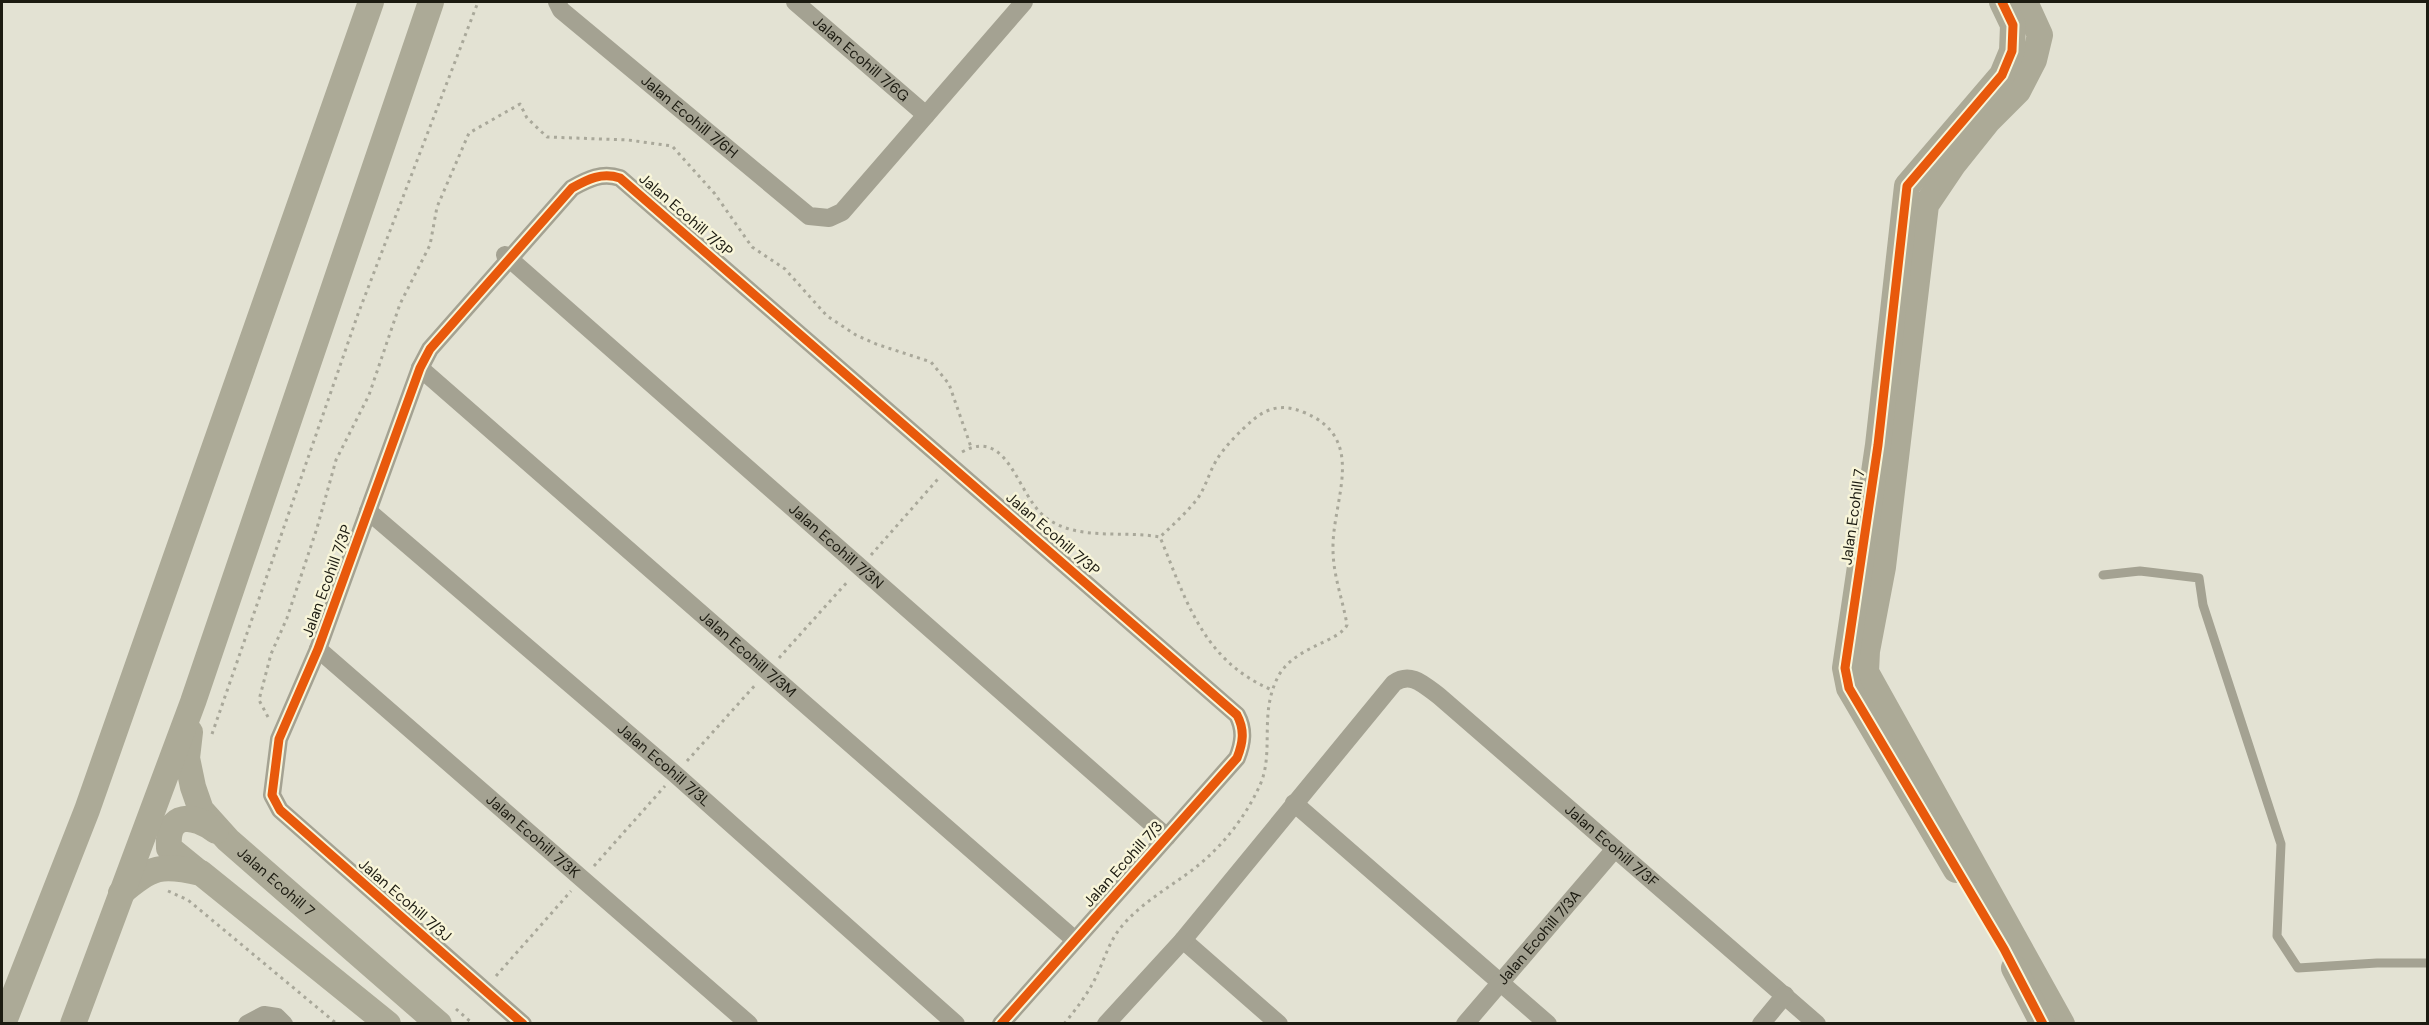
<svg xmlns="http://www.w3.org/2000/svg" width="2429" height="1025" font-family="'DM Sans',sans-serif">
<rect width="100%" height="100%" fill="#e3e2d3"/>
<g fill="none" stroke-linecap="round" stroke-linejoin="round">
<path stroke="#a9a89a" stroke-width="3" stroke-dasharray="3 4.5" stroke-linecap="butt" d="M962 452C1008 426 1017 494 1044 516 1075 542 1123 530 1160 537 1186 600 1203 661 1272 690
M871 555 938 479
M779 658 849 580
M268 717 259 700 271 654 287 618 317 528 336 460 369 395 400 304 430 245 437 207 469 133 520 104 527 118 547 137 628 140 672 146 715 194 752 247 785 269 827 316 856 335 876 344 931 362 949 384 971 447
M212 734 358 314 478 2
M687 761 757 683
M594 866 665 786
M168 891 188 900 337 1024
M496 976 571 891
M456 1009 473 1024
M1064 1024C1076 1009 1087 995 1095 979 1104 961 1109 941 1122 926 1143 901 1171 887 1196 867 1223 846 1246 816 1260 785 1275 751 1258 713 1279 675 1296 646 1339 642 1347 625 1343 600 1333 576 1333 549 1332 500 1369 438 1303 412 1284 404 1268 407 1253 420 1241 430 1224 447 1216 461 1209 473 1206 486 1198 498 1187 512 1173 525 1160 537"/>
<path stroke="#a4a292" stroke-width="9" d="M2103 575 2140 571 2199 578 2203 605 2281 844 2277 936 2298 968 2377 963H2428"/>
<g stroke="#a4a292" stroke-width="18">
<path id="s1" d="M557 2 561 10 809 216 829 218 842 212 1024 2"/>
<path id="s2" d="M795 2 926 115"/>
<path id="s3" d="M505 255 1167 837"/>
<path id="s4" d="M420 368 1075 940"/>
<path id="s5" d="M368 511 675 774 956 1024"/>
<path id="s6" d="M318 649 749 1024"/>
<path d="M1294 803 1548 1024"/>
<path d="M1183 940 1279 1024"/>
<path d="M247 1024 264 1015 277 1017 284 1024"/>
<path d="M523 1024 280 810 272 795 279 739 318 649 420 368 430 349 572 188C588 179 602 172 620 178L1237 715C1245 730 1243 743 1237 758L1001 1024"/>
<path id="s7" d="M1106 1024 1183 940 1394 683C1411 671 1424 685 1439 696L1817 1024"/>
<path id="s8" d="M1465 1024 1614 850"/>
<path d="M1761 1024 1785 995"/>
</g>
<g stroke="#acaa97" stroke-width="26">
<path d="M2025 2 2040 35 2034 60 2018 91 1989 120 1953 165 1926 205 1883 567 1867 651 1866 672 2062 1024"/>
<path id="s9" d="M190 732 187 758 193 787 201 810 228 840 439 1024"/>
<path d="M196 870 169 848C166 811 194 814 216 831"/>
<path d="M1956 870 1849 688 1845 668 1878 445 1907 186 2002 75 2012 51 2013 25 2002 2"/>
<path d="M121 893C152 866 161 864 201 873L388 1024"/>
<path d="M2014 968 2043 1024"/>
<path d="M3 1024 87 810 371 2"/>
<path d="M73 1024 193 702 431 2"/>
</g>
<g stroke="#f8f5d9" stroke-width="13">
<path id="cycleway" d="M2002 2 2013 25 2012 51 2002 75 1907 186 1878 445 1845 668 1849 688 2004 949 2043 1024
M523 1024 280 810 272 795 279 739 318 649 420 368 430 349 572 188C588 179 602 172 620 178L1237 715C1245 730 1243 743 1237 758L1001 1024"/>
</g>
<use href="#cycleway" stroke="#e8590c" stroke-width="9"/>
</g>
<g text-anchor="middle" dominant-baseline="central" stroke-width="5" stroke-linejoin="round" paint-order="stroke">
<g font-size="15" fill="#1c1b11" stroke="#f8f5d9">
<text stroke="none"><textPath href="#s2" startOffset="87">Jalan Ecohill 7/6G</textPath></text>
<text stroke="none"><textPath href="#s1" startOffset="176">Jalan Ecohill 7/6H</textPath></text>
<text transform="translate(686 215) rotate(41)">Jalan Ecohill 7/3P</text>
<text transform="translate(1853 517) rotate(-82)">Jalan Ecohill 7</text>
<text transform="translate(1053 534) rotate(41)">Jalan Ecohill 7/3P</text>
<text stroke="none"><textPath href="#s3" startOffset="441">Jalan Ecohill 7/3N</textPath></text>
<text transform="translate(327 581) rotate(-70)">Jalan Ecohill 7/3P</text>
<text stroke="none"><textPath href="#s4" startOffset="435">Jalan Ecohill 7/3M</textPath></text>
<text stroke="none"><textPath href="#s5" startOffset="390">Jalan Ecohill 7/3L</textPath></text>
<text stroke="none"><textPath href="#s6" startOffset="285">Jalan Ecohill 7/3K</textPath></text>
<text stroke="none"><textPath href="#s7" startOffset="726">Jalan Ecohill 7/3F</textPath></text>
<text transform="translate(1123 864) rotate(-48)">Jalan Ecohill 7/3</text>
<text stroke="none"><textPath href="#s9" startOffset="184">Jalan Ecohill 7</textPath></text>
<text transform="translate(405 900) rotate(41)">Jalan Ecohill 7/3J</text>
<text stroke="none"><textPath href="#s8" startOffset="114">Jalan Ecohill 7/3A</textPath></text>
</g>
</g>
<rect width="2429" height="1025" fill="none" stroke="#1c1b11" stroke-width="6"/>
</svg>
